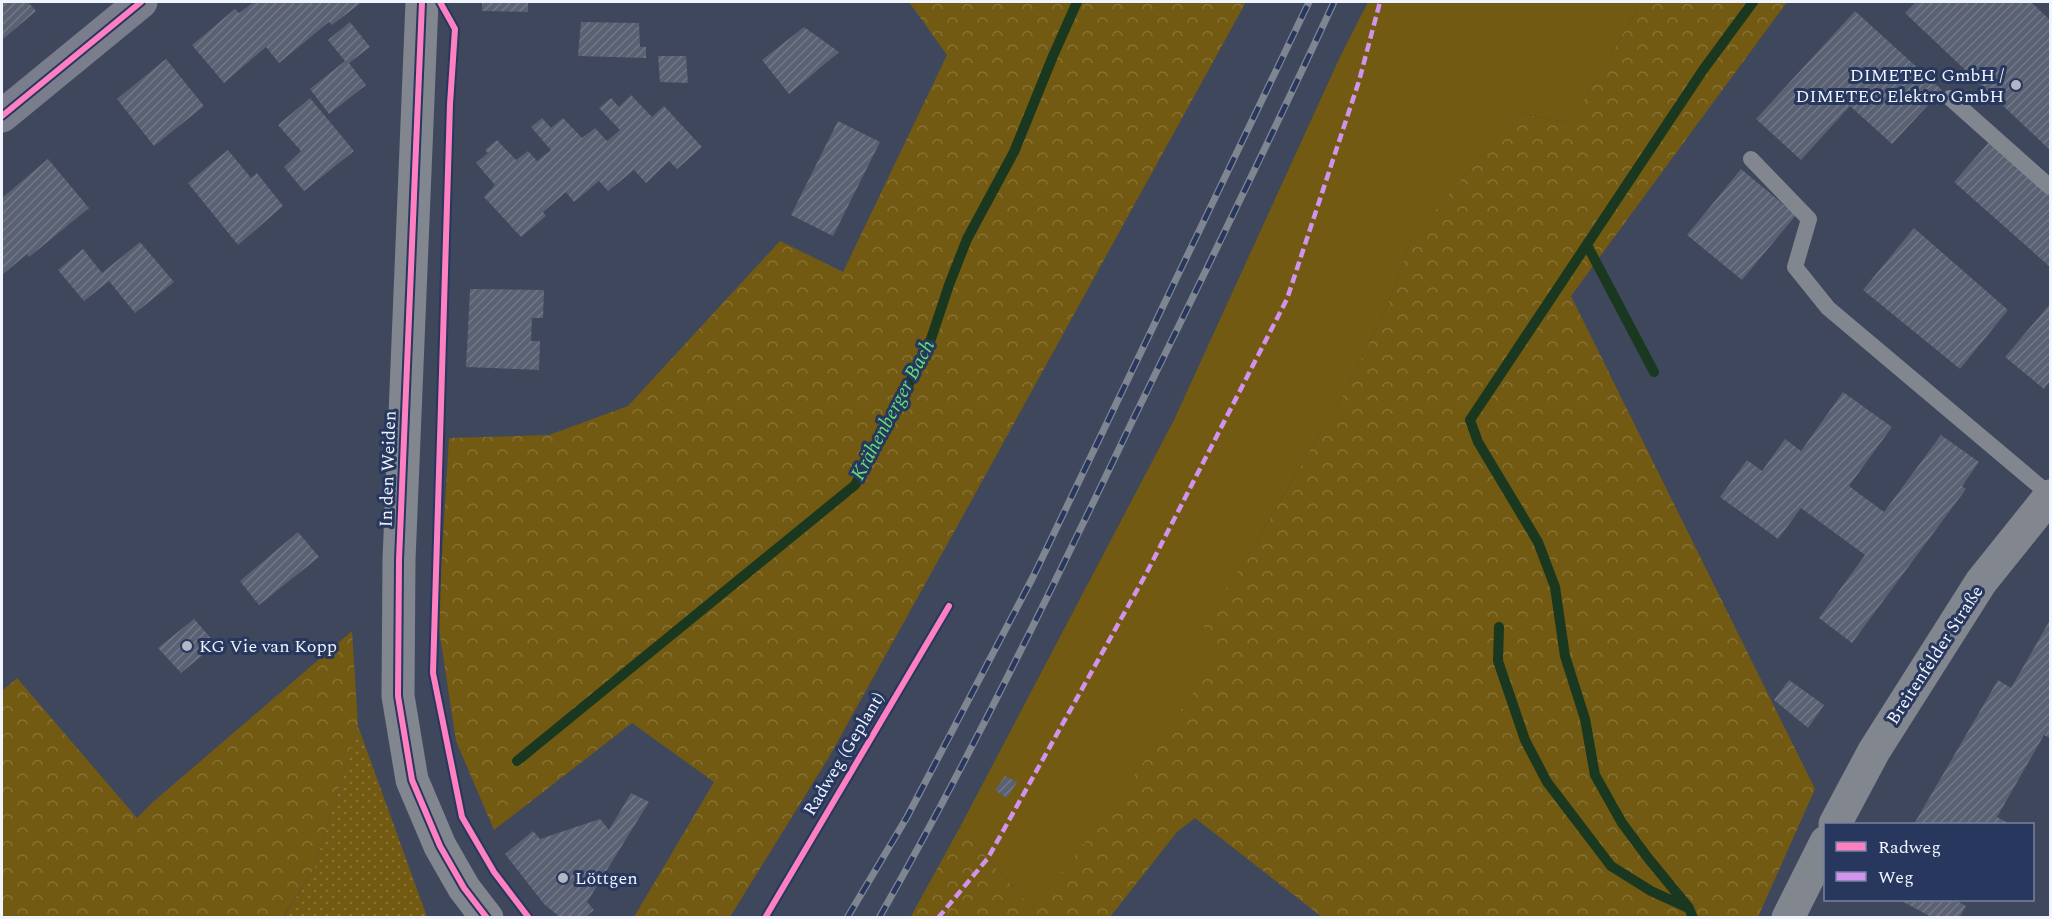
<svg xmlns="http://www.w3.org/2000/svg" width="2052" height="919" font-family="Spectral,serif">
<defs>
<pattern id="grass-dots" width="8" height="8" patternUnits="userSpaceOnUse" patternTransform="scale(1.5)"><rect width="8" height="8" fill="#735a12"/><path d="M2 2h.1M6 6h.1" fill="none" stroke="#877236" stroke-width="1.8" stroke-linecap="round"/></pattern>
<pattern id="forest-crowns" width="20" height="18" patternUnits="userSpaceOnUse" patternTransform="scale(1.5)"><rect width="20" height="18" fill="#735a12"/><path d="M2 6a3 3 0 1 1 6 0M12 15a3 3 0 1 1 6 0" fill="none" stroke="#877236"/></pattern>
<pattern id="building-hatch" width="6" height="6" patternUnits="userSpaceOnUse" patternTransform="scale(1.5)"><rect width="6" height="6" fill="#5a6172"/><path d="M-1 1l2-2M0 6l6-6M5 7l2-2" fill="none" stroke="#727887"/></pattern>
</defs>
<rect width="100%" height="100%" fill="#3e475c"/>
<path fill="url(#grass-dots)" d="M358 726 427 917 283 918 314 869Z"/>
<path fill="url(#forest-crowns)" d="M909 2H1246L964 514 829 757 730 917H634L714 782 632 723 494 830 456 741 438 622 449 438 549 435 628 406 780 241 843 272 947 55Z
M1642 2H1787L1571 296 1815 789 1758 917H1322L1195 818 1177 832 1110 917 910 918 960 827 1033 909 1202 624 1250 552 1348 386 1387 307 1413 235 1519 113 1570 123Z
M352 631 358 726 314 869 283 917H2V691L17 678 137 818 153 802Z"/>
<path fill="#735a12" d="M1368 2H1642L1570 123 1519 113 1413 235 1387 307 1348 386 1250 552 1203 624 1218 658 1097 827 1033 909 960 827 1174 420 1340 57Z"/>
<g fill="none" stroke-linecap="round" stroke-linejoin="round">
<path stroke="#1a381f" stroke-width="10" d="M1587 245 1654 372
M1499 627 1498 661 1525 740 1547 782 1611 866 1651 891 1686 907
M517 761 855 485 887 428 931 339 949 285 967 239 1014 152 1053 56 1077 2
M1693 918 1689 908 1648 858 1622 823 1595 775 1585 719 1565 656 1555 587 1538 542 1478 442 1470 420 1703 70 1753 2"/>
</g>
<path fill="url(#building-hatch)" d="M2 2H28L36 11 2 40Z
M254 2H362L332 25 329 22 279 63 266 47 224 83 192 45 235 9 239 13Z
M482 2H528V12L482 11Z
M1916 2H2031L2050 20V150L1905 13Z
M1855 11 1942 90 1892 144 1850 106 1801 160 1756 119Z
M350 22 370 47 349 63 366 85 329 114 310 89 345 61 328 40Z
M581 22 639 23 640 47H646V58L578 56Z
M804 27 839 52 789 94 762 60Z
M658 56H686L688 83 660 82Z
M166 59 204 106 154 146 117 99Z
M631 95 652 117 664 106 702 147 677 169 669 161 646 183 634 170 608 191 599 181 574 202 566 192 543 212 546 216 521 237 484 197 495 185 476 163 488 153 485 150 497 140 516 160 528 151 537 161 551 150 531 127 542 118 551 128 563 118 582 138 595 128 607 141 620 130 599 108 611 98 619 107Z
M310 98 354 151 304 191 284 167 301 151 278 125Z
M838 121 880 142 833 236 791 215Z
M1989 142 2050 196V267L1954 182Z
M228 150 251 178 257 173 283 206 238 245 188 183Z
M48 159 89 208 29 257 27 254 2 275V198Z
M1741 169 1796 215 1742 280 1687 235Z
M1914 228 2008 310 1960 369 1863 290Z
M140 242 174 282 135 313 109 281 84 301 58 270 83 249 102 273Z
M470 289 544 290 543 318H532L531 341H540L539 370 466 367Z
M2050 304V381L2044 389 2005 357Z
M1843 392 1892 427 1849 486 1884 512 1941 435 1979 462 1962 486 1966 489 1852 643 1819 618 1865 555 1801 508 1778 539 1720 497 1747 460 1762 471 1785 439 1801 451Z
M298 532 319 557 259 605 240 581Z
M194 619 216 644 181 673 158 648Z
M2050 620V738L2044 735 1997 817 2010 824H1914L1998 680 2011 688Z
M1789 680 1824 705 1808 728 1774 700Z
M1005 776 1017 782 1007 798 995 790Z
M631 793 649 802 587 902 594 910 584 918H561L544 904 505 854 533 831 540 839 600 819 609 830Z
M1900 900H1955L1966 906 1959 918H1933Z"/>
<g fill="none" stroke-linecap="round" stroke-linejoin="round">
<path stroke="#82868f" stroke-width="16" d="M1950 98 2050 187
M1751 159 1809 219 1795 267 1828 308 2050 495"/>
<path stroke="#82868f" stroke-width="33" d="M422 2 399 560 398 696 412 780 440 846 464 888 487 918
M1835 824 1874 751 1981 582 2050 496
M1788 918 1826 842"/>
<path stroke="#7a7e8c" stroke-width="33" d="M2 116 141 2"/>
<g stroke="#7f8591" stroke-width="7">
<path id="rail" d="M847 918 907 817 1033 577 1309 2
M879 918C970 758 1050 593 1129 428 1198 286 1268 145 1334 2"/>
</g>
<use href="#rail" stroke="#27375e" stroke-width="4.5" stroke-dasharray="14" stroke-linecap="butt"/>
<path stroke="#d193ec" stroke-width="4.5" stroke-dasharray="9 4.5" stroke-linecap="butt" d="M938 918 988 858 1146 574 1287 299 1359 81 1380 2"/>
<g stroke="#27375e" stroke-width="10">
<path id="cycleway" d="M422 2 399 560 398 696 412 780 440 846 464 888 487 918
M440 2 455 29 450 104 433 673 462 817 494 872 529 918
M2 116 141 2
M765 918 949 606"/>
</g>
<use href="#cycleway" stroke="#ff80c0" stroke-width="6"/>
</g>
<g fill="#b2b7c5" stroke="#27375e" stroke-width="2">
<circle cx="2016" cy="85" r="6"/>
<circle cx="187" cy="646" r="6"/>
<circle cx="563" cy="878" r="6"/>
</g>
<g text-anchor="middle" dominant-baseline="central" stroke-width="6" stroke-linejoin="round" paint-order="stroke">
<g font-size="18" fill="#f0f4fe" stroke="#27375e" text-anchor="start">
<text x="2004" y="75" text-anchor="end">DIMETEC GmbH /<tspan x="2004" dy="21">DIMETEC Elektro GmbH</tspan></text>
<text x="199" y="646">KG Vie van Kopp</text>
<text x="575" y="878">Löttgen</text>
</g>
<g font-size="18" fill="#f0f4fe" stroke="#27375e">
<text transform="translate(388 469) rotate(-88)">In den Weiden</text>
<text transform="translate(1935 655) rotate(-57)">Breitenfelder Straße</text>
<text transform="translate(844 754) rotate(-59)">Radweg (Geplant)</text>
</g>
<g font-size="20" font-style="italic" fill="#61e272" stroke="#27375e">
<text transform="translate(893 410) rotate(-62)">Krähenberger Bach</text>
</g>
</g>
<rect width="2052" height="919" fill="none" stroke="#f0f4fe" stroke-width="6"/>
<rect x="1824" y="823" width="210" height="78" fill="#27375e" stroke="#77839e" stroke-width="1.5"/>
<rect x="1836" y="842" width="30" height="9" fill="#ff80c0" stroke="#77839e" stroke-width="1.5"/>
<text x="1878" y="853" font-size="18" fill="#f0f4fe">Radweg</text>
<rect x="1836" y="872" width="30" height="9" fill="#d193ec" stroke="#77839e" stroke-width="1.5"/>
<text x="1878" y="883" font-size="18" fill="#f0f4fe">Weg</text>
</svg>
